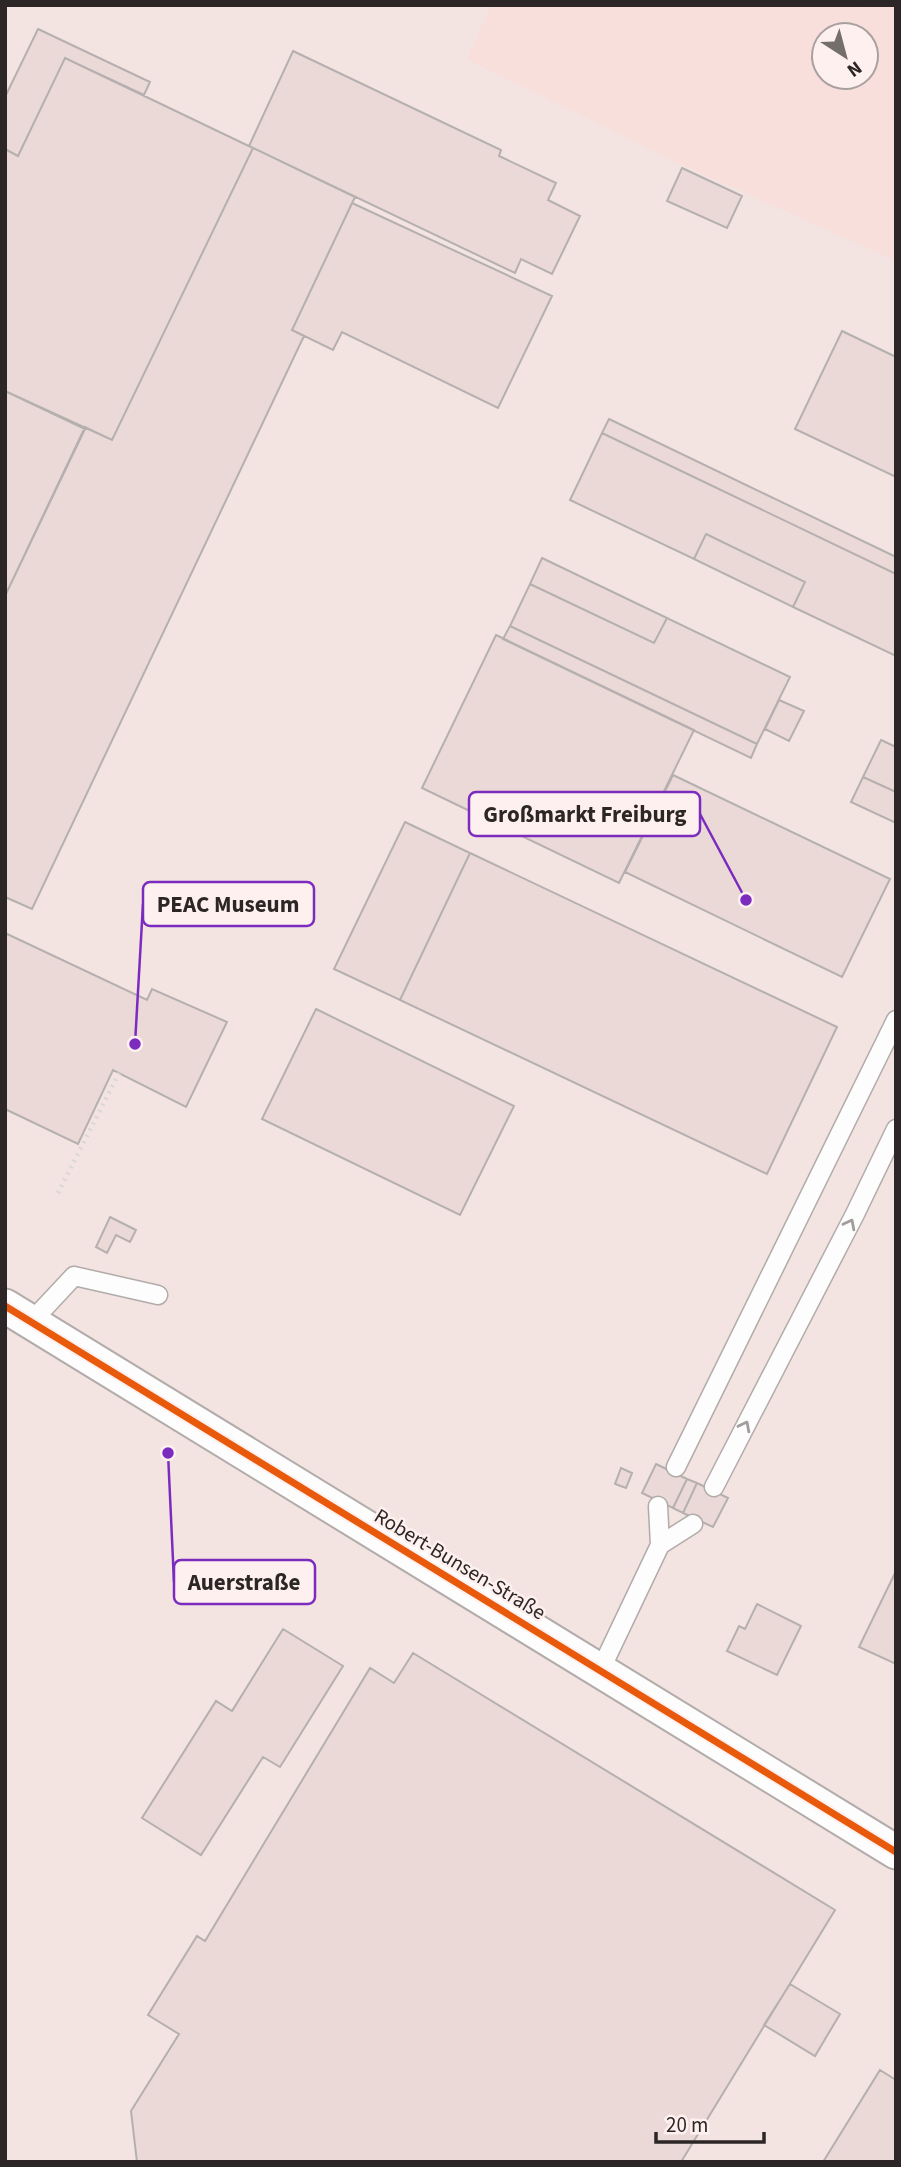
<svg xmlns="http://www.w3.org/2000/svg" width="901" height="2167" font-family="'Source Sans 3',sans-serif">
<rect width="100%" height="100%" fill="#faf3f2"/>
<path fill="#f3e3e1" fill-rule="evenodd" d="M5 5H896V2162H5ZM824 35H866V77H824Z"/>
<path fill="#f8dfdc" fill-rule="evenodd" d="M491 5H856L862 10 865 5H896V261L672 160 467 59ZM824 35H866V77H824Z"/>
<path fill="#ebd9d7" stroke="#b5b0af" stroke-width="2" d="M38 29 150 82 144 95 65 58 18 156 5 149V97Z
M293 51 501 150 499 156 556 183 548 200 580 216 552 274 521 259 515 273 249 146Z
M65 58 253 148 112 440 5 391V149L18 156Z
M253 148 355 197 292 330 304 336 32 909 5 897V596L85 427 112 440Z
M682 168 742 196 727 228 667 201Z
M352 203 552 296 498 408 342 332 333 350 292 330Z
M842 331 896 357V477L795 429Z
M5 391 85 429 5 596Z
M609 419 896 557V574L602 433Z
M602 433 896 574V656L793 607 805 582 706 534 694 559 570 500Z
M706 534 805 582 793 607 694 559Z
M542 558 667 618 654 643 530 584Z
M530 584 654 643 667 618 790 677 757 744 510 626Z
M510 626 757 744 751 758 503 639Z
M496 635 694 730 619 883 422 788Z
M779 700 804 711 789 741 765 729Z
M881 740 896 747V792L863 777Z
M673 775 890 879 842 977 625 872Z
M863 777 896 792V823L851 802Z
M405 822 470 853 400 1000 334 969Z
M470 853 837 1027 767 1174 400 1000Z
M5 933 147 1000 152 989 227 1022 186 1107 113 1070 78 1144 5 1109Z
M316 1009 514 1106 460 1215 262 1119Z
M110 1217 136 1230 130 1242 116 1235 107 1253 96 1247Z
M656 1464 687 1479 673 1508 642 1493Z
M621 1468 632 1473 626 1488 615 1484Z
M687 1479 697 1483 683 1513 673 1508Z
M697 1483 728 1498 713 1527 683 1513Z
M896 1571V1664L859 1647Z
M757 1604 801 1626 777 1675 727 1651 739 1626 745 1629Z
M283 1629 343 1666 280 1767 263 1757 201 1855 142 1818 216 1701 232 1711Z
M413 1653 835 1910 681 2162H137L131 2111 179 2034 148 2015 197 1936 205 1941 370 1668 394 1683Z
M790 1984 840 2014 815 2056 764 2025Z
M880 2070 896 2080V2162H823Z"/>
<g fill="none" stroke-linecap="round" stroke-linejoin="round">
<g stroke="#b1acaa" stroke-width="21">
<path id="lane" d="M31 1322 74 1276 158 1295
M676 1467 896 1020
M714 1487 855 1214 896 1129
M660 1545 693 1524
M600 1671 660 1545 658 1506"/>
</g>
<g stroke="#b1acaa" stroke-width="37">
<path id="street" d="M5 1306 896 1852"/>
</g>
<path stroke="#dad7d7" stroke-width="4.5" stroke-dasharray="2 5" stroke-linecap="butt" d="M58 1193 119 1073"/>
<use href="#lane" stroke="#fefdfd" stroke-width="18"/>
<use href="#street" stroke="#fefdfd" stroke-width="33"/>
<g stroke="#fef0ef" stroke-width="11">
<path id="cycleway" d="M5 1306 896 1852"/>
</g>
<use href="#cycleway" stroke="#e8590c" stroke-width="7"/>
</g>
<defs><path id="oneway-chevron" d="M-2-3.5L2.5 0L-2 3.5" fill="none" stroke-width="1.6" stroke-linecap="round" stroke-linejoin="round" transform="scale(1.75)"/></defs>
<g stroke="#a09d9c">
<use href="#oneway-chevron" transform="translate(850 1224) rotate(-63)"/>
<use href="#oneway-chevron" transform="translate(745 1426) rotate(-63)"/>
</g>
<g text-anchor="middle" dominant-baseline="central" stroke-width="5" stroke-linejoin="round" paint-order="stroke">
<g font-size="21" fill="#2c2726" stroke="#fef0ef">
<text transform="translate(460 1564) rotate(31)">Robert-Bunsen-Straße</text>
</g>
</g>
<path fill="none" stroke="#7b2cbf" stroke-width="2.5" d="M746 900L700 814M135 1044L143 904M168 1453L174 1582"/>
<g fill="#7b2cbf" stroke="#fef0ef" stroke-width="2.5">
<circle cx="746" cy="900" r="7"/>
<circle cx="135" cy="1044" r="7"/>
<circle cx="168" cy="1453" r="7"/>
</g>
<g fill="#fef0ef" stroke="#7b2cbf" stroke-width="2.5">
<rect x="469" y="792" width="231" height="44" rx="7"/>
<rect x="143" y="882" width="171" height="44" rx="7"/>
<rect x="174" y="1560" width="141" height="44" rx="7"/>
</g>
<g font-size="23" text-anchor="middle" font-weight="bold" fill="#2c2726">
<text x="585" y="822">Großmarkt Freiburg</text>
<text x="228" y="912">PEAC Museum</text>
<text x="244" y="1590">Auerstraße</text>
</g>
<rect width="901" height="2167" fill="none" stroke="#2c2726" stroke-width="14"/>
<g transform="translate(845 56) rotate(144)"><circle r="33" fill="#fef0ef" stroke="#aaa09f" stroke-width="2"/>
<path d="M0-5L12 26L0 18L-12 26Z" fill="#746e6d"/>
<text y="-10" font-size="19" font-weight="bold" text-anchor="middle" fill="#2c2726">N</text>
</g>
<path d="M656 2132v10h108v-10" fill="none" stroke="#2c2726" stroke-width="3.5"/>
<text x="666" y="2132" font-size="21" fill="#2c2726" stroke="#fef0ef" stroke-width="5" paint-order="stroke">20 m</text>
</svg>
